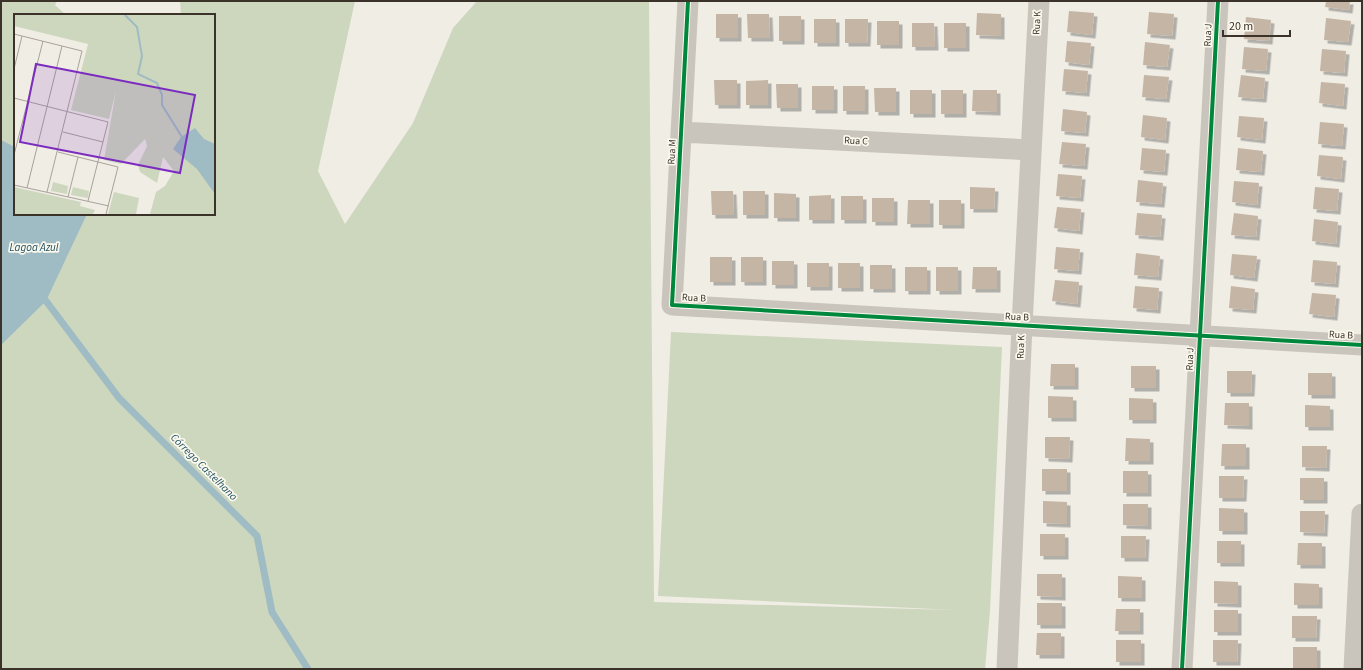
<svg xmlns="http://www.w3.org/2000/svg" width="1363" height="670" font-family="'Source Sans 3',sans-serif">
<defs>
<filter id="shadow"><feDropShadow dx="3.5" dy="3.5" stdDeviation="0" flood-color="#0004"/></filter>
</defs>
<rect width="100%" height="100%" fill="#f0ede5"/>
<path fill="#cdd7be" d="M1 1H57L55 5 66 15H15V214H214V15H181L180 1H355L318 171 345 224 413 123 453 28 477 1H649L654 602 955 610 658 596 671 332 1002 347 990 611 985 669H1Z"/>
<path fill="#9fbbc3" d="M1 140 15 147V214H87L46 301 1 345Z"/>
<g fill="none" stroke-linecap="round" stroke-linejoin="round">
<path stroke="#9fbbc3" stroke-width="7" d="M39 296 46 301 119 398 257 536 272 612 308 669"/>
</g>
<path fill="#c5b5a5" filter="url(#shadow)" d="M1326 1H1350L1349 10 1325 7Z
M1069 11 1094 13 1092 35 1067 32Z
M1149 12 1174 14 1172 36 1147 34Z
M977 13 1001 14V36L976 35Z
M716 14H738V38H716Z
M747 14H769L770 38H748Z
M779 16H801V41H779Z
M1246 17 1271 20 1269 41 1244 39Z
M1326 18 1351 21 1348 42 1324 40Z
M814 19H836V43H814Z
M845 19H868L867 43H845Z
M877 21H899V45H877Z
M912 23H934L935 47H912Z
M944 23H966V48H944Z
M1067 41 1091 43 1089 65 1065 62Z
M1145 42 1170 45 1167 67 1143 65Z
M1244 47 1268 49 1266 71 1242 69Z
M1322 49 1346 51 1344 73 1320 71Z
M1064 69 1088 71 1086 93 1062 91Z
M1144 75 1169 77 1166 99 1142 97Z
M1241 75 1265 78 1263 99 1238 97Z
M714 80H737V105H715Z
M768 80V105H746V81Z
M1321 82 1345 84 1343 106 1319 103Z
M776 84H798V108H777Z
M812 86H834V110H812Z
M843 86H865V111H843Z
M874 88H896V112H875Z
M910 90H932V114H910Z
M941 90H963V114H941Z
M973 90H997V112L972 111Z
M1063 109 1087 112 1085 133 1061 131Z
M1143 115 1167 118 1165 140 1141 137Z
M1239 116 1264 118 1262 140 1237 137Z
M1320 122 1344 124 1342 146 1318 144Z
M1062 142 1086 144 1084 166 1059 164Z
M1142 148 1166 150 1164 172 1140 170Z
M1238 148 1263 151 1261 172 1236 170Z
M1319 155 1343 157 1341 179 1317 176Z
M1058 174 1082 176 1080 198 1056 196Z
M1138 180 1163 183 1161 204 1136 202Z
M1234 181 1259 183 1257 205 1232 202Z
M970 187 995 188 994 209H970Z
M1315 187 1339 189 1337 211 1313 209Z
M711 191H733L734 215H712Z
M743 191H765V215H743Z
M774 193 796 194V218H774Z
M831 195V220H809V196Z
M841 196H863V220H841Z
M872 198H894V222H872Z
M908 200H930V224H907Z
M939 200H961V225H939Z
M1057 207 1081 209 1079 231 1054 228Z
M1137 213 1162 215 1160 237 1135 235Z
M1234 213 1258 216 1256 237 1231 235Z
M1314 219 1338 222 1336 244 1312 241Z
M1056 247 1080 249 1078 271 1054 269Z
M1136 253 1160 256 1158 277 1134 275Z
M1232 254 1257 256 1254 278 1230 275Z
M710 257H732V282H710Z
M741 257H763V282H741Z
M1313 260 1337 262 1335 284 1311 282Z
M772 261H794V285H772Z
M807 263H829V287H807Z
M838 263H860V288H838Z
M870 265H892V289H870Z
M905 267H927V291H905Z
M936 267H958V291H936Z
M973 267H997V289H972Z
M1055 280 1079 282 1077 304 1052 301Z
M1135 286 1159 288 1157 310 1133 308Z
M1231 286 1255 289 1253 310 1229 308Z
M1312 293 1336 295 1334 317 1309 314Z
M1051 364H1075V386H1050Z
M1131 366H1156V388H1131Z
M1227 371H1252L1251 393H1227Z
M1308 373H1332V395H1308Z
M1048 396 1073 397V418H1048Z
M1129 398 1153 399V420H1129Z
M1225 403H1249V426L1224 425Z
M1305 405 1330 406V427H1305Z
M1045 437H1070L1069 459 1045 458Z
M1126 438 1150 439V461H1125Z
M1222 444H1246V466H1221Z
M1302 446H1327L1326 468 1302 467Z
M1042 469H1067V491H1042Z
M1123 471H1148V493H1123Z
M1219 476H1244L1243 498H1219Z
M1300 478H1324V500H1300Z
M1043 501 1067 502V524L1043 523Z
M1123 504H1148V526L1123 525Z
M1219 508 1244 509V531H1219Z
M1300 511H1325L1324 533 1300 532Z
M1040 534H1065V556H1040Z
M1121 536H1146L1145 558H1121Z
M1217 541H1241V563H1217Z
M1298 543H1322V565H1297Z
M1037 574H1062V597L1037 596Z
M1118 576 1142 577V598H1118Z
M1214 581 1238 582V604L1214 603Z
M1294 583 1319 584V605H1294Z
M1037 603H1062V625H1037Z
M1116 609H1140V631H1115Z
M1214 610H1238V632H1214Z
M1292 616H1317L1316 638H1292Z
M1037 633H1061V655H1036Z
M1116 640H1141V662H1116Z
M1213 640H1238L1237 662H1213Z
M1293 647H1317V669H1293Z"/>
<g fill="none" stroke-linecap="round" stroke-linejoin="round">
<path stroke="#c9c5bd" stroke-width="21" d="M688 1 672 305 1362 345
M681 132 1031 150
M1007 669 1022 325 1039 1
M1182 669 1218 1
M1354 669 1362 514"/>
<g stroke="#fbf8ed" stroke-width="6">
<path id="cycleway" d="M688 1 672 305 1362 345
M1182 669 1218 1"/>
</g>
<use href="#cycleway" stroke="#00873e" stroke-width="4"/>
</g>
<g text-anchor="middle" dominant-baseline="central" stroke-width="3.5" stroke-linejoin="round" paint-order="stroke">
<g font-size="10" fill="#3b332a" stroke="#fbf8ed">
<text transform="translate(1037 23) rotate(-87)">Rua K</text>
<text transform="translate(1208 35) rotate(-87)">Rua J</text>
<text transform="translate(856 141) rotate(3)">Rua C</text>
<text transform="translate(672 152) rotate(-87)">Rua M</text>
<text transform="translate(694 298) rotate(3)">Rua B</text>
<text transform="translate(1017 317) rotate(3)">Rua B</text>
<text transform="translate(1341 335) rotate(3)">Rua B</text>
<text transform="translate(1021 347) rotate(-88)">Rua K</text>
<text transform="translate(1190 359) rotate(-87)">Rua J</text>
</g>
<g font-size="11" font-style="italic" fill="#1c4e60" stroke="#fbf8ed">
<text x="34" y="247">Lagoa Azul</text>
<text transform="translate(204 467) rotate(45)">Córrego Castelhano</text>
</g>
</g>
<g transform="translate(14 14)">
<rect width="201" height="201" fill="#f0ede5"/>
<path d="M0 1H201V200H136L142 178 151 172 160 157 149 143 143 169 126 158 124 151 133 132 131 125 107 150 90 146 102 77 95 105 57 96 74 30 0 12ZM39 168 54 172 53 180 37 177ZM0 173 67 188 66 192 81 196 79 200H0ZM59 173 75 177 74 184 57 181ZM100 178 125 184 122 200H94Z" fill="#cdd7be"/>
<path d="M181 114 190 125 201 130V180L183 155 159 135 167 123Z" fill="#9fbbc3"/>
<path fill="none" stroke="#9fbbc3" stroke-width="2" d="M111 1 123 13 128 42 124 60 143 69 148 81V91L168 123"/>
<path fill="none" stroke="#a8a39a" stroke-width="1" d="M0 20 68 37 33 178M0 55 8 22M0 84 94 108 74 187M49 118 89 128M44 138 104 153 92 200M0 141 29 27M0 171 95 192M13 174 48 32M54 183 64 143"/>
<path fill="#7b2cbf" fill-opacity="0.15" stroke="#7b2cbf" stroke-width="2" d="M22 50 181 81 166 159 6 128Z"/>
<rect width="201" height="201" fill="none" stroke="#3b332a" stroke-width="2"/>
</g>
<rect width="1363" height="670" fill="none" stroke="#3b332a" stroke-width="4"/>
<path d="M1223 30v6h67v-6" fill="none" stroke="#3b332a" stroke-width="2"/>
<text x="1229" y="30" font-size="12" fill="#3b332a" stroke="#fbf8ed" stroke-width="3" paint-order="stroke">20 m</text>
</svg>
